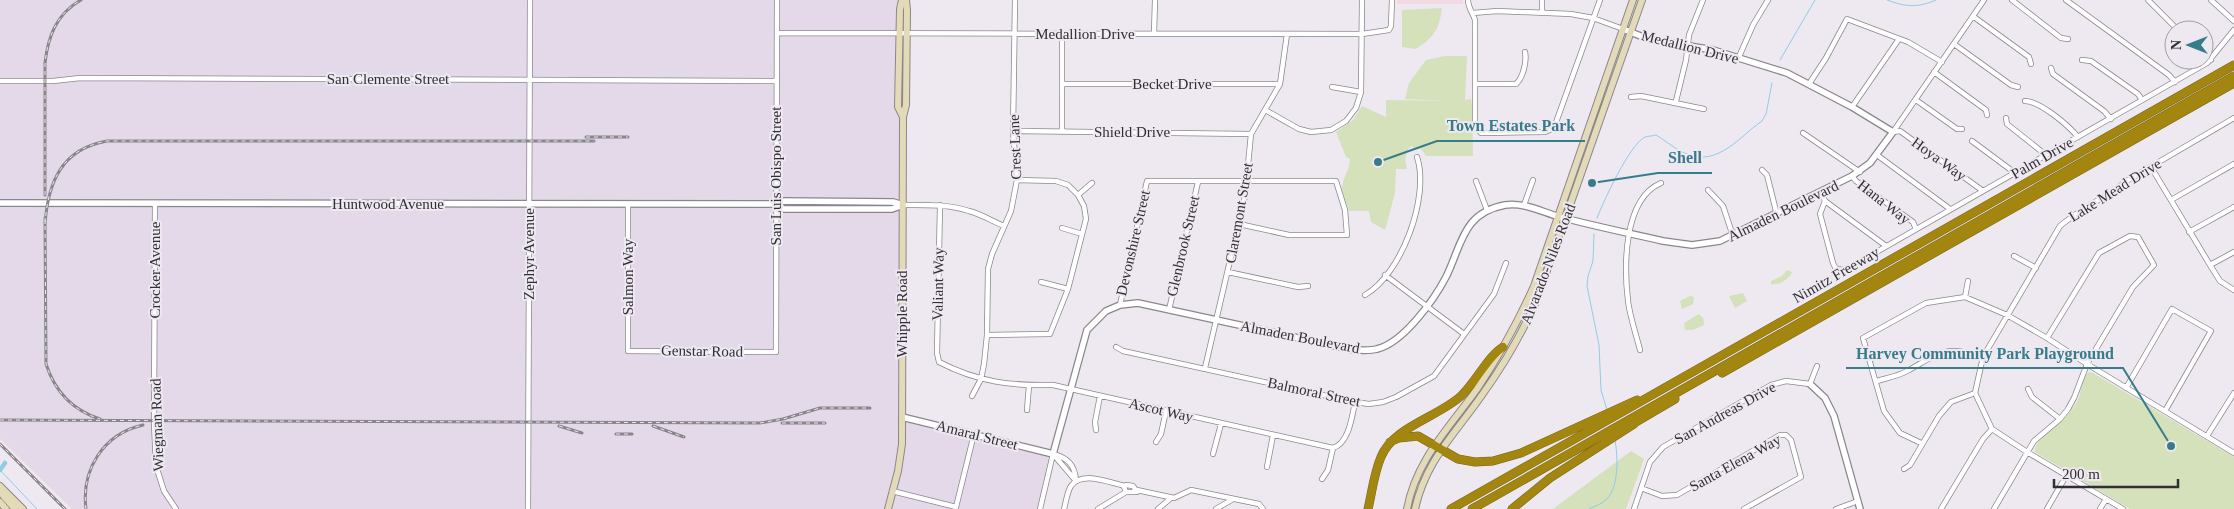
<svg xmlns="http://www.w3.org/2000/svg" width="2234" height="509" font-family="Georgia,serif">
<rect width="100%" height="100%" fill="#eee8f1"/>
<path fill="#e4d9e9" d="M0 0H902L898 107 903 117 902 416 1053 454 1040 509H72L0 439Z"/>
<path fill="#f2d9e3" d="M1397 0H1463V4H1397Z"/>
<path fill="#d4e1bb" d="M1442 8C1439 30 1434 37 1416 49L1402 47V10Z
M1445 56H1467L1465 100 1471 99 1472 105 1473 156H1426L1421 149 1414 148 1412 146 1408 149 1405 160 1407 169H1396L1395 193 1385 230 1371 222 1369 211H1349C1348 204 1342 195 1342 188 1343 177 1349 172 1350 159L1346 157 1336 132 1353 120 1362 106 1386 117V100L1448 101 1405 99 1409 83 1426 60Z
M1787 270 1792 272C1790 279 1778 286 1771 284V281L1782 276Z
M1743 293 1747 301 1735 308 1729 296Z
M1690 296 1694 297 1693 304 1682 309 1680 301Z
M1699 314 1703 318 1704 325 1693 330H1685L1684 323Z
M2089 372 2093 373 2234 457V509H2130L2035 452C2035 437 2057 428 2066 417 2071 411 2076 405 2079 397 2082 389 2082 378 2089 372Z
M1631 451 1644 459 1626 509H1553Z"/>
<g fill="none" stroke-linecap="round" stroke-linejoin="round">
<path stroke="#90cce6" stroke-width="1" d="M1887 0C1905 7 1918 8 1936 0
M1780 60 1815 0
M1597 218C1603 202 1630 144 1645 137 1648 136 1653 136 1656 135 1666 141 1676 150 1687 154 1718 167 1740 136 1762 121L1766 114 1772 83
M1594 234 1593 261 1588 276 1587 286 1599 345 1601 390 1607 410
M0 470 37 509
M1589 509C1595 506 1602 504 1607 499 1619 486 1618 457 1615 440"/>
<path stroke="#90cce6" stroke-width="4.5" d="M0 470 5 463"/>
<g stroke="#8b868e" stroke-width="6">
<path id="minor" d="M1468 0C1468 8 1473 13 1475 20V126L1481 133 1545 132 1554 128 1600 0
M2012 0 2061 38 2068 39
M2066 0 2169 75 2175 82
M2148 0 2178 30
M2211 0 2234 21
M1473 13 1497 11 1571 14 1593 18 1623 29
M1542 13V0
M1974 17 2029 57 2031 64
M777 33 1362 34 1389 30 1391 26 1392 0
M1154 34 1155 0
M1954 44 2011 85 2018 87
M2204 53 2211 60
M1738 59 1753 25 1768 0
M2082 60 2091 61 2138 94 2142 100
M2051 68 2053 74 2104 111 2111 119
M1934 72 1986 110 1987 115
M0 81H53L80 78 776 81
M1063 84H1280
M1475 84H1516C1523 78 1527 61 1525 52
M1809 84 1826 58 1847 19 1908 42 1942 62
M1332 87 1361 92
M1631 97 1641 96 1704 109
M1916 100 1957 129H1962
M1676 101 1686 60 1689 35 1703 0
M2025 101C2040 101 2068 125 2078 137
M1852 107 1899 39
M1267 111 1299 129 1311 132 1331 130 1346 121 1356 108 1361 92 1362 0
M2006 118 2007 124 2046 155
M1013 131 1251 134
M1062 132V34
M1893 132 1984 0
M1893 132 1900 131 1983 191
M1803 133 1860 172
M1972 141 2015 173
M1877 155 1950 209
M2151 167 2210 265 2220 281 2234 290
M1762 170 1767 175 1777 215
M1852 176 1856 181 1913 222 1916 229
M1476 181 1487 210
M1708 190 1723 206 1733 236
M1821 192 1825 201 1886 246
M1078 195 1092 183
M2171 200 2234 164
M1825 201 1820 214 1833 263 1836 269 1845 270 2207 63 2234 30
M155 203 154 423 156 466 164 491 176 509
M628 204V351L776 352 777 0
M903 205C925 205 947 204 969 211 981 214 992 221 1004 226
M940 205 937 353 939 362C978 382 1010 386 1053 385L1333 448C1349 443 1352 417 1355 402
M1524 205 1533 180
M1062 228 1082 234
M2189 232 2234 207
M2014 256 2036 268
M2210 265 2234 252
M1228 272 1298 287 1308 286
M1385 275 1464 334
M1041 282 1068 289
M1365 295C1402 274 1430 196 1417 157
M1965 297 1968 281
M1120 305 1147 181H1336L1345 210 1347 235H1289L1239 224
M1169 310 1198 182
M987 335 1050 334 1068 289 1086 219 1084 206 1078 195 1068 185 1056 181 1017 180
M1116 347 1123 351 1355 402 1369 404 1383 402 1396 397 1434 376 1494 294 1506 263
M1640 350C1636 334 1630 317 1628 301 1624 267 1623 199 1661 183
M1205 368 1245 196 1251 134 1280 84 1287 34
M1877 381C1887 378 1898 376 1907 371 1940 353 1945 344 1983 357
M2126 388 2172 309 2211 331 2165 411
M2028 389 2032 397 2060 419
M972 396 981 379 984 364 987 335 988 269 992 254 1011 211 1017 180 1013 131 1015 0
M1027 410 1029 386
M1096 430 1095 422 1100 396
M2207 436 2234 393
M1156 442 1161 434 1166 411
M1921 443 1900 433 1884 411 1863 338 1926 303 1965 297 2007 315 2047 338 2087 364 2234 453
M1053 454C1068 458 1075 465 1076 481
M1053 454 1076 481
M1213 454 1221 424
M1267 467 1273 435
M1904 469 1910 465 1939 416 1951 402 1975 393
M1322 479 1328 470 1333 448
M1126 485 1133 486 1137 492H1126L1124 487Z
M1641 488 1662 496 1677 495 1780 435H1786L1791 440 1801 477 1744 509
M1137 490 1174 498 1191 490 1259 504 1263 509
M892 491 956 507 974 434
M528 509 530 0
M1040 509 1053 454
M1064 509C1066 502 1067 492 1071 486 1082 470 1110 483 1125 486
M1098 509 1126 492
M1158 509 1171 498
M1216 509 1233 499
M1634 509 1650 462 1663 447 1771 385 1786 381 1810 384 1817 366
M1836 509 1858 501
M1941 509 1983 439 1992 429
M1994 509 2034 441 2060 419 2068 409 2074 398 2087 364 2133 287 2154 265 2138 237 2130 236 2099 253 2047 338
M2047 509 2066 476
M2100 509 2106 499
M2123 509 2027 452 1992 429 1975 393 1983 357 2060 226C2081 208 2107 197 2128 180L2234 118"/>
</g>
<g stroke="#8b868e" stroke-width="8">
<path id="tertiary" d="M0 203 776 204 784 201 893 202 903 205
M776 204 784 209H892L903 205
M1810 384 1825 398 1834 416 1860 509
M902 417 1053 454 1087 330 1106 311 1120 305 1138 303 1354 350C1361 350 1370 351 1377 349 1403 343 1434 300 1446 277 1462 245 1462 213 1505 205 1524 202 1542 212 1560 217 1594 226 1628 233 1663 241L1692 245 1720 241 1852 176 1870 163 1893 132 1852 107 1787 73 1713 50 1648 39 1623 29"/>
</g>
<g stroke="#8b868e" stroke-width="8">
<path id="secondary" d="M902 0 900 9 898 107 903 117
M0 486 23 509
M0 492 15 509
M0 502 6 509
M888 509 898 471 902 444 903 117 906 105 907 10 906 0
M1407 509C1416 460 1449 428 1477 389 1499 356 1518 322 1534 286L1633 0
M1415 509C1426 460 1455 434 1482 395 1503 366 1521 335 1536 302L1642 0"/>
</g>
<g stroke="#7b681c" stroke-width="9">
<path id="motorway" d="M1722 373 2234 83
M1629 426 1675 399
M1390 442 1399 438 1418 436 1458 459 1475 462 1493 461 1521 453 1637 400
M1368 509C1372 492 1374 473 1381 457 1393 427 1438 417 1461 396 1476 382 1488 356 1503 347
M1451 509 2234 65
M1472 509 2234 76
M1512 509 1550 478 1634 424"/>
</g>
<use href="#minor" stroke="#fff" stroke-width="4.5"/>
<use href="#tertiary" stroke="#fff" stroke-width="5.5"/>
<use href="#secondary" stroke="#e3dbb7" stroke-width="6"/>
<use href="#motorway" stroke="#a38610" stroke-width="8"/>
<g stroke="#88858b" stroke-width="3">
<path id="rail" d="M586 137H628
M45 195V63C48 37 56 14 81 0
M45 218 46 364C55 392 72 410 100 419
M45 224C48 183 61 149 107 141H594
M0 420 760 423 783 419 820 408H870
M782 423H825
M559 426 582 433
M653 426 684 437
M616 434H632
M0 444 65 509
M86 509C81 470 103 434 143 425"/>
</g>
<use href="#rail" stroke="#eee8f1" stroke-width="1" stroke-dasharray="4" stroke-linecap="butt"/>
</g>
<g text-anchor="middle" dominant-baseline="central" stroke-width="4" stroke-linejoin="round" paint-order="stroke">
<g font-size="15" fill="#312f33" stroke="#eee8f1">
<text x="1085" y="34">Medallion Drive</text>
<text transform="translate(1690 47) rotate(14)">Medallion Drive</text>
<text x="388" y="79">San Clemente Street</text>
<text x="1172" y="84">Becket Drive</text>
<text x="1132" y="132">Shield Drive</text>
<text transform="translate(1015 147) rotate(-92)">Crest Lane</text>
<text transform="translate(2042 158) rotate(-30)">Palm Drive</text>
<text transform="translate(1939 159) rotate(36)">Hoya Way</text>
<text transform="translate(776 176) rotate(-90)">San Luis Obispo Street</text>
<text transform="translate(2115 190) rotate(-32)">Lake Mead Drive</text>
<text transform="translate(1884 202) rotate(38)">Hana Way</text>
<text x="388" y="204">Huntwood Avenue</text>
<text transform="translate(1783 211) rotate(-26)">Almaden Boulevard</text>
<text transform="translate(1239 213) rotate(-80)">Claremont Street</text>
<text transform="translate(1133 243) rotate(-77)">Devonshire Street</text>
<text transform="translate(1183 246) rotate(-77)">Glenbrook Street</text>
<text transform="translate(529 254) rotate(-90)">Zephyr Avenue</text>
<text transform="translate(1548 264) rotate(-69)">Alvarado-Niles Road</text>
<text transform="translate(155 270) rotate(-90)">Crocker Avenue</text>
<text transform="translate(1836 275) rotate(-30)">Nimitz Freeway</text>
<text transform="translate(628 277) rotate(-90)">Salmon Way</text>
<text transform="translate(938 284) rotate(-89)">Valiant Way</text>
<text transform="translate(902 314) rotate(-90)">Whipple Road</text>
<text transform="translate(1300 337) rotate(11)">Almaden Boulevard</text>
<text transform="translate(702 351) rotate(1)">Genstar Road</text>
<text transform="translate(1314 392) rotate(12)">Balmoral Street</text>
<text transform="translate(1161 410) rotate(13)">Ascot Way</text>
<text transform="translate(1725 413) rotate(-29)">San Andreas Drive</text>
<text transform="translate(157 425) rotate(-92)">Wiegman Road</text>
<text transform="translate(977 435) rotate(14)">Amaral Street</text>
<text transform="translate(1735 463) rotate(-29)">Santa Elena Way</text>
</g>
</g>
<path fill="none" stroke="#377c8a" stroke-width="2" d="M1378 162L1437 141H1585M1592 183L1658 173H1712M2171 446L2123 368H1846"/>
<g fill="#377c8a" stroke="#eee8f1" stroke-width="2">
<circle cx="1378" cy="162" r="5"/>
<circle cx="1592" cy="183" r="5"/>
<circle cx="2171" cy="446" r="5"/>
</g>
<g font-size="16" text-anchor="middle" font-weight="bold" fill="#377c8a" stroke="#eee8f1" stroke-width="4" stroke-linejoin="round" paint-order="stroke">
<text x="1511" y="131">Town Estates Park</text>
<text x="1685" y="163">Shell</text>
<text x="1985" y="359">Harvey Community Park Playground</text>
</g>
<g transform="translate(2189 45) rotate(270)"><circle r="24" fill="#eee8f1" stroke="#a29ea5"/>
<path d="M0-4L9 19L0 12L-9 19Z" fill="#377c8a"/>
<text y="-8" font-size="14" font-weight="bold" text-anchor="middle" fill="#312f33">N</text>
</g>
<path d="M2054 479v8h124v-8" fill="none" stroke="#312f33" stroke-width="2.5"/>
<text x="2062" y="479" font-size="15" fill="#312f33" stroke="#eee8f1" stroke-width="4" paint-order="stroke">200 m</text>
</svg>
